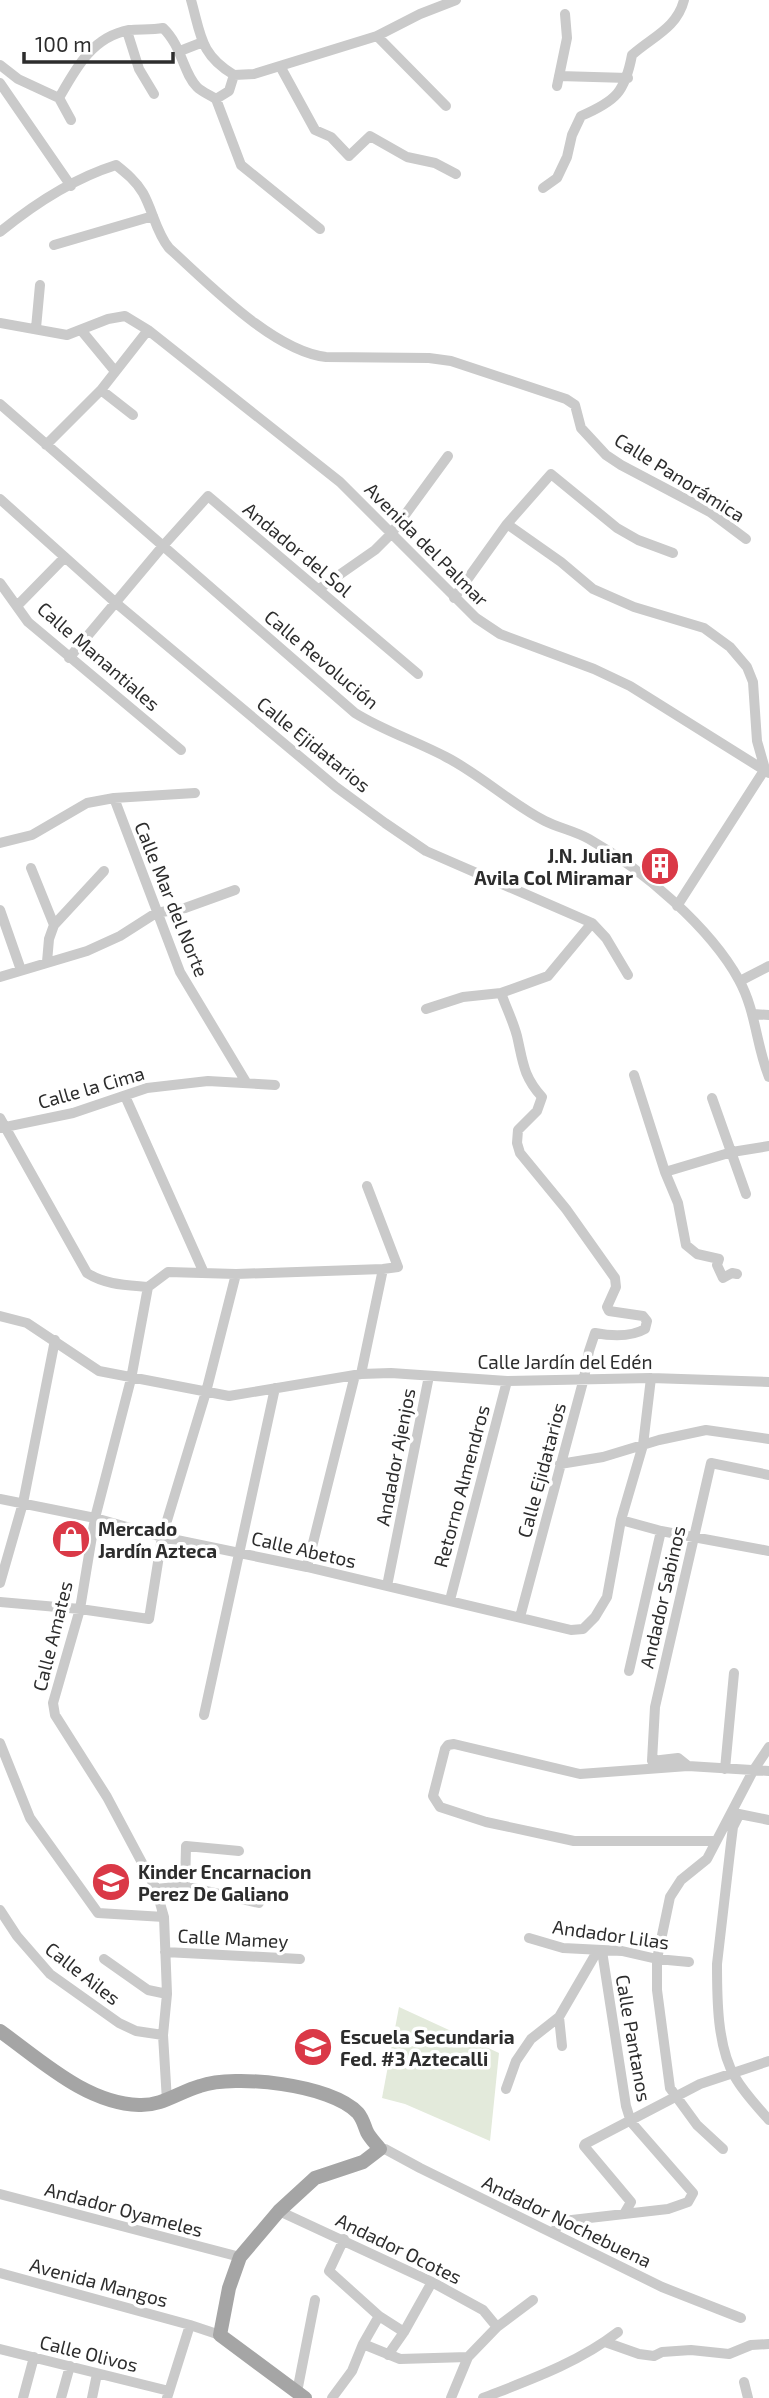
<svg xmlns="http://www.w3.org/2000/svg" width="769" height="2398" font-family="'Exo 2',sans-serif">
<rect width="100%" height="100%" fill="#fff"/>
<path fill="#e3eadb" d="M399 2007 499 2053 490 2141 405 2104 382 2098Z"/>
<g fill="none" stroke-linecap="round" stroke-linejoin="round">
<path stroke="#cacaca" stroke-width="10" d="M191 0C201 35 200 55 234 75
M127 31 139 69 154 94
M377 36 446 106
M180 51 203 42
M0 65 18 79 59 98 71 120
M280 66 315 130 331 137 349 156 370 136 407 157 435 163 456 174
M234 75 254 74 377 36 420 14 456 0
M559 76 628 78
M0 83 71 186
M557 86 567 38 565 14
M59 98C76 68 92 37 129 30 140 29 152 30 163 28 182 46 183 73 197 87 202 92 210 95 216 99L229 91 234 75
M216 99 241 165 320 229
M543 188 557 178 567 157 572 135 581 116C616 101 625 92 632 55 652 37 677 28 684 0
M0 232C33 205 75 178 116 165 126 173 136 181 143 193 153 211 156 232 169 248 208 283 273 351 326 357L429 358 451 361 566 399 575 405 581 428 606 455 621 465 710 512 746 539
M54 245 153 216
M0 323 67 335 108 319 125 316 148 330 340 482 476 618 500 634 594 669 630 686 769 773
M36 328 40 285
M81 330 114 370
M101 390 133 415
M0 404 355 713C384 731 416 741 446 757 481 775 510 803 545 821 559 828 575 831 589 839 642 869 710 927 739 980 756 1011 756 1045 769 1077
M46 445 101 390 148 330
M0 499 116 603 336 787 385 823 426 851 592 923 606 938 628 975
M507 524 561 562 593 589 634 607 704 628 730 647 747 667 753 682 757 741 765 769 677 906
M0 583 28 622 181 750
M319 589 375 550 391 534 448 456
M454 598 507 524 551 474 617 528 638 540 673 553
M17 606 64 558
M69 658 162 547 208 496 418 674
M114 798 180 972 246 1082
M0 843 32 835 87 803 114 798 195 793
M31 868 54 925
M0 910 21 970
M47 962 49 939 54 925 104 871
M0 977 87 951 120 936 156 913 185 908 235 890
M740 981 769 966
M501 993C506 1007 513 1021 517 1036 523 1062 523 1076 542 1097L537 1111 518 1130 517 1143 520 1153 566 1209 615 1278 616 1287 607 1307 609 1311 643 1316 647 1321 645 1329C631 1337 611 1336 595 1333L589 1351 584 1378 520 1617
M426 1009 463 997 501 993 548 976 592 923
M753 1014 769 1015
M634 1075 665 1172 678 1203 686 1245 697 1254 719 1259 717 1265 723 1278 732 1273 737 1274
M125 1096 204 1273
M712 1098 746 1194
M0 1118 87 1273C106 1285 126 1285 148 1287
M0 1128 73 1113 147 1088 208 1081 275 1085
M665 1172 732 1152 769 1146
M0 1316 27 1323 99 1371 229 1396 361 1374 391 1373 507 1381 651 1378 769 1382
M361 1374 383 1269
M560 1464 603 1457 659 1440 706 1430 769 1439
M0 1499 95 1518 162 1537 307 1567 571 1630 583 1629 595 1617 607 1597 621 1520 643 1445 651 1378
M621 1520 661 1531 769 1551
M307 1567 355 1375
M0 1583 23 1503 55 1340
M387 1586 429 1376
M450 1600 507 1381
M0 1602 80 1609 149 1619 162 1537 206 1392 236 1274
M629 1671 661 1531
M204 1715 275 1388
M0 1743 30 1818 98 1913 164 1917
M688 1766 678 1758 652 1761 655 1707 711 1463 769 1475
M725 1769 734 1673
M734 1813 769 1820
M739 1815 733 1827 731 1843 717 1964C717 1998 717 2047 735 2077 744 2093 757 2106 769 2120
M716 1841H574L486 1822 440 1807 433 1796 445 1749 448 1745 454 1744 580 1774 688 1766 769 1771
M185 1886 186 1846 239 1851
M156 1889 185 1886 259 1903
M0 1910 17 1936 50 1974 119 2023 136 2031 163 2035
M529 1938 563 1948 622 1951 657 1959 689 1962
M165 1952 300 1959
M104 1959 148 1990 167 1994
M559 2017 562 2046
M506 2089 516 2061 531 2039 559 2017 598 1950
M167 2101 163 2035 167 1994 164 1917 156 1889 107 1797 55 1715 53 1703 80 1609 95 1518 131 1379 148 1287 168 1272 236 1274 383 1269 398 1267 367 1186
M380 2149H385L420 2168 662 2287 741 2318
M723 2149 697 2125 670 2088 657 1990V1959L670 1897 681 1880 707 1859 753 1771 769 1747
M0 2194 240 2257
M279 2211 432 2282 483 2310 497 2327
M624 2214 631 2202 584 2146 585 2144 700 2084 769 2061
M555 2233 557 2225 563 2221 668 2209 688 2202 693 2193 631 2122 626 2106 602 1951
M344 2239 329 2271 379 2316 404 2332
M0 2273 190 2325 220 2335
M605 2342 639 2354 654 2356 662 2352 691 2350 729 2354 751 2345 769 2344
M363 2344 400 2359 468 2357
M0 2349 169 2391
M388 2355 404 2332 432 2282
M744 2382 748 2398
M297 2392 315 2300
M23 2398 34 2357
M61 2398 70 2366
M92 2398 97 2374
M167 2398 190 2325
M332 2398 352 2371 363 2344 379 2316
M451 2398 468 2357 497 2327 533 2300
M483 2398C529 2380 578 2363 618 2332"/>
<path stroke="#a5a5a5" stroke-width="14" d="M0 2031C42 2061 86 2103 139 2105 162 2106 179 2092 200 2086 235 2074 331 2084 358 2113 363 2119 364 2125 367 2132 370 2138 376 2144 380 2149L363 2162 315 2178 279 2211 240 2257 229 2288 220 2335 305 2398"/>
</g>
<defs>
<g id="building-disc" transform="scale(2.0125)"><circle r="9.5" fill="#da3947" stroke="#fff"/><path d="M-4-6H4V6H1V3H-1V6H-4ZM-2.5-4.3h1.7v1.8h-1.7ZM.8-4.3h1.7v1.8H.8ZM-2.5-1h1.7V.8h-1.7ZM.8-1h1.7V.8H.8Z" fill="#fff"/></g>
<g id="shop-disc" transform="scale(2.0125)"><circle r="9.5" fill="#da3947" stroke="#fff"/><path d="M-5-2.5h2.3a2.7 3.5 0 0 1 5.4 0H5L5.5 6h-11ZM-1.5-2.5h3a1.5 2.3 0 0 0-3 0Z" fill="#fff"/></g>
<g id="school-disc" transform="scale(2.0125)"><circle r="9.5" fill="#da3947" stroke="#fff"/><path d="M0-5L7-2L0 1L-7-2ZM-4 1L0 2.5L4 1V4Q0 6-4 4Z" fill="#fff"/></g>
</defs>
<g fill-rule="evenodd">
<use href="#building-disc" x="660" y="866"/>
<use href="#shop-disc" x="71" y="1539"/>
<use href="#school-disc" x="111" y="1882"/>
<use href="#school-disc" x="313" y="2047"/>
</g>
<g text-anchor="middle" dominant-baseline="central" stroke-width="7" stroke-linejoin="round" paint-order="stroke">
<g font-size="19" fill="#2d2d2d" stroke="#fff">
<text transform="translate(680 477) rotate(32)">Calle Panorámica</text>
<text transform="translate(427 544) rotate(45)">Avenida del Palmar</text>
<text transform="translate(298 549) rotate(40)">Andador del Sol</text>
<text transform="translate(99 656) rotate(41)">Calle Manantiales</text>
<text transform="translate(322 659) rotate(40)">Calle Revolución</text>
<text transform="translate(314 744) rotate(39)">Calle Ejidatarios</text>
<text transform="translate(172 899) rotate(68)">Calle Mar del Norte</text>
<text transform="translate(91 1087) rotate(-16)">Calle la Cima</text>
<text x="565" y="1361">Calle Jardín del Edén</text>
<text transform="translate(395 1457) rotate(-79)">Andador Ajenjos</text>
<text transform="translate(541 1470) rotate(-75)">Calle Ejidatarios</text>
<text transform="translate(461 1486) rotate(-75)">Retorno Almendros</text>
<text transform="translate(304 1549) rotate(13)">Calle Abetos</text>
<text transform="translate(662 1597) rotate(-77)">Andador Sabinos</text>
<text transform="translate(52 1636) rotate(-76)">Calle Amates</text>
<text transform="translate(611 1934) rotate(8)">Andador Lilas</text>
<text transform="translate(233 1938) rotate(3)">Calle Mamey</text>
<text transform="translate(83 1973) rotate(38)">Calle Ailes</text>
<text transform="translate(634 2038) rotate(80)">Calle Pantanos</text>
<text transform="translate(124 2209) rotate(15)">Andador Oyameles</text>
<text transform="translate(567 2221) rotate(26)">Andador Nochebuena</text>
<text transform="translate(399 2248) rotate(26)">Andador Ocotes</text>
<text transform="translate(99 2282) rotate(15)">Avenida Mangos</text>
<text transform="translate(89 2353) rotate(14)">Calle Olivos</text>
</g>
<g font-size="19" font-weight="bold" fill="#2d2d2d" stroke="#fff" text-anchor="start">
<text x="633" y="855" text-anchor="end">J.N. Julian<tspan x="633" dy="22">Avila Col Miramar</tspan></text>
<text x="98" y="1528">Mercado<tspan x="98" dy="22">Jardín Azteca</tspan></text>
<text x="138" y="1871">Kinder Encarnacion<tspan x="138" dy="22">Perez De Galiano</tspan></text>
<text x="340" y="2036">Escuela Secundaria<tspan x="340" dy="22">Fed. #3 Aztecalli</tspan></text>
</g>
</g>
<path d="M24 52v10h149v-10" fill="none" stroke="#2d2d2d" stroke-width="3.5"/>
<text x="35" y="52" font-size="21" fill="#2d2d2d" stroke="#ffffff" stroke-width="5" paint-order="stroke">100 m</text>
</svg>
